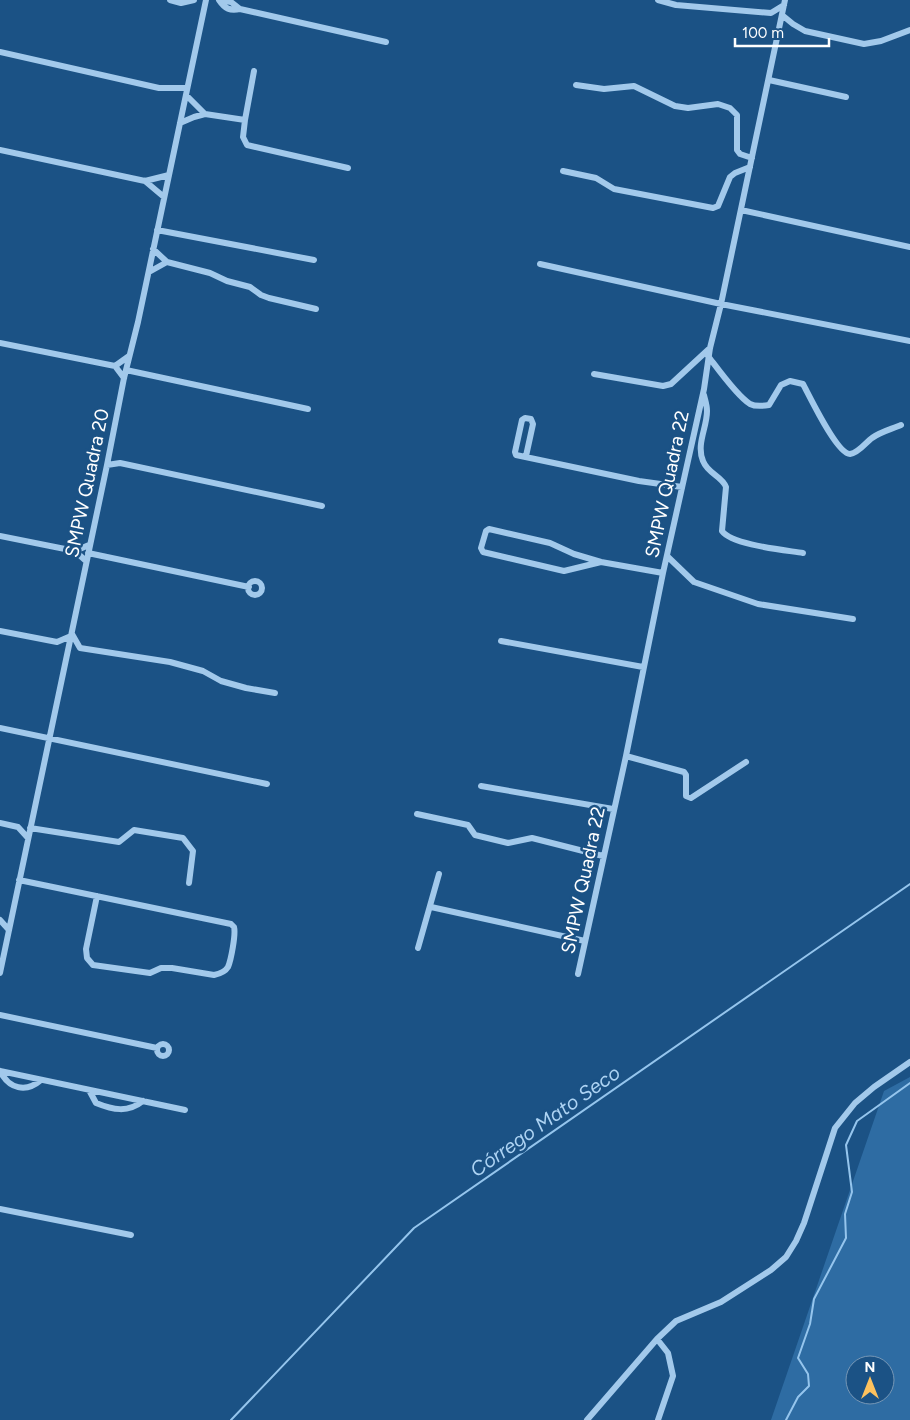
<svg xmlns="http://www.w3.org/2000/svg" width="910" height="1420" font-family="Figtree,sans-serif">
<rect width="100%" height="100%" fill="#1b5285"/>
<path fill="#2e6ca3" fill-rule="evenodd" d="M910 1077V1420H771L884 1091ZM855 1365H885V1395H855Z"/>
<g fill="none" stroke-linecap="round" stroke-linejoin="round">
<path stroke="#95c5ed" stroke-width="2" d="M231 1420 414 1228 910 884
M786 1420 798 1397 809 1386 808 1374 798 1358 810 1324 814 1299 846 1238 845 1214 852 1192 846 1145 857 1121 910 1083"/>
<path stroke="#a2c9eb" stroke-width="6" d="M170 0 181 3 194 0
M219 0C225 9 230 11 240 9L386 42
M220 0 231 2 240 9
M658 0 676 5 771 13 784 5
M782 15 793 24 805 31 864 44 881 41 910 30
M0 52 159 88H187
M769 80 846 97
M576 85 604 89 634 86 675 106 688 108 718 104 730 108 737 115V150L740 154 752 158
M186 95 205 114
M245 120 254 71
M180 123 194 117 205 114 245 120 243 137 247 145 348 168
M0 150 145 181 169 175
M563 171 596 178 614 189 713 208 718 206 730 177 735 173 750 167
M145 181 164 197
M741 210 910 247
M157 230 314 260
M153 249 167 262 210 273 227 281 250 287 261 295 269 298 316 309
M540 264 721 304 910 341
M149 272 167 262
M0 343 115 366 124 378
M708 356C718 369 737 396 750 404 756 407 763 406 769 405L781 385 790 381 803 384C810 397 837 454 850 454 859 453 866 442 872 438 880 432 892 429 901 425
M115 366 129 356
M126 370 308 409
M594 374 663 386 671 384 710 348
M704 395C705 400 707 405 707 411 707 428 696 444 703 461 708 474 722 476 726 487L722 531C732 545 785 550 803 553
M526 456 533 424 531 419 525 418 522 420 515 452 516 455 639 481 682 487
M107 465 120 463 322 506
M0 536 75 551 86 561
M75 551 89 545
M88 553 249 587
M667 556 694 582 758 604 853 619
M601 562 564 571 483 552 481 548 486 531 489 529 550 543 574 554 601 562 663 573
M248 588a7 7 0 1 1 14 0a7 7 0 1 1-14 0Z
M0 631 57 642 71 636
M72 634 80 648 170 662 203 671 221 681 246 688 275 693
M501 641 643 667
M0 728 267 784
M626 756 684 772 686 775V796L691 798 746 762
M481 786 613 809
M417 814 468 825 475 835 508 843 532 838 603 856
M0 823 18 827 28 838
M30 828 119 842 134 830 183 838 193 851 189 883
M19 880 231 924 234 927C236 934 231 960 228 967 225 972 219 974 214 975L172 968H161L150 973 93 965 87 958 86 949 97 896
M431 907 585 941
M0 920 9 930
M418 948 439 874
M0 973 107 465 124 378 138 322 206 0
M578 974 626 756 663 573 704 389 710 348 721 304 785 0
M0 1015 157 1048
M157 1050a6 6 0 1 1 12 0a6 6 0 1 1-12 0Z
M0 1071 185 1110
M0 1071C9 1089 26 1093 41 1080
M89 1090 96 1103C113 1110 128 1113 143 1101
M0 1209 131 1235
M657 1339 668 1353 673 1376 658 1420
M587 1420 657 1339 676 1321 721 1302 771 1270 786 1257 796 1241 804 1223 835 1128 855 1103 874 1087 910 1062"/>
</g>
<g text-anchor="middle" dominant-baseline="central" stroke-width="5" stroke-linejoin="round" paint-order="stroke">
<g font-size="19" fill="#fff" stroke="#1b5285">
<text transform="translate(87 483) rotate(-78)">SMPW Quadra 20</text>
<text transform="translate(667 484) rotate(-78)">SMPW Quadra 22</text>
<text transform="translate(583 880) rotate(-78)">SMPW Quadra 22</text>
</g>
<g font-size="20" font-style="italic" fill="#add3f3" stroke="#1b5285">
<text transform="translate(545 1121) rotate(-35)">Córrego Mato Seco</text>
</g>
</g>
<g transform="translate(870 1380)"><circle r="24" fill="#1b5285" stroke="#7697b6"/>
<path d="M0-4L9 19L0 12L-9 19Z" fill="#fdc25e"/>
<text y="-8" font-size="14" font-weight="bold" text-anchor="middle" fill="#ffffff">N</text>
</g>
<path d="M735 38v8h94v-8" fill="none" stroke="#ffffff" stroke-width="2.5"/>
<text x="742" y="38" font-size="15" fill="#ffffff" stroke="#1b5285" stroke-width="4" paint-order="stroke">100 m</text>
</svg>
